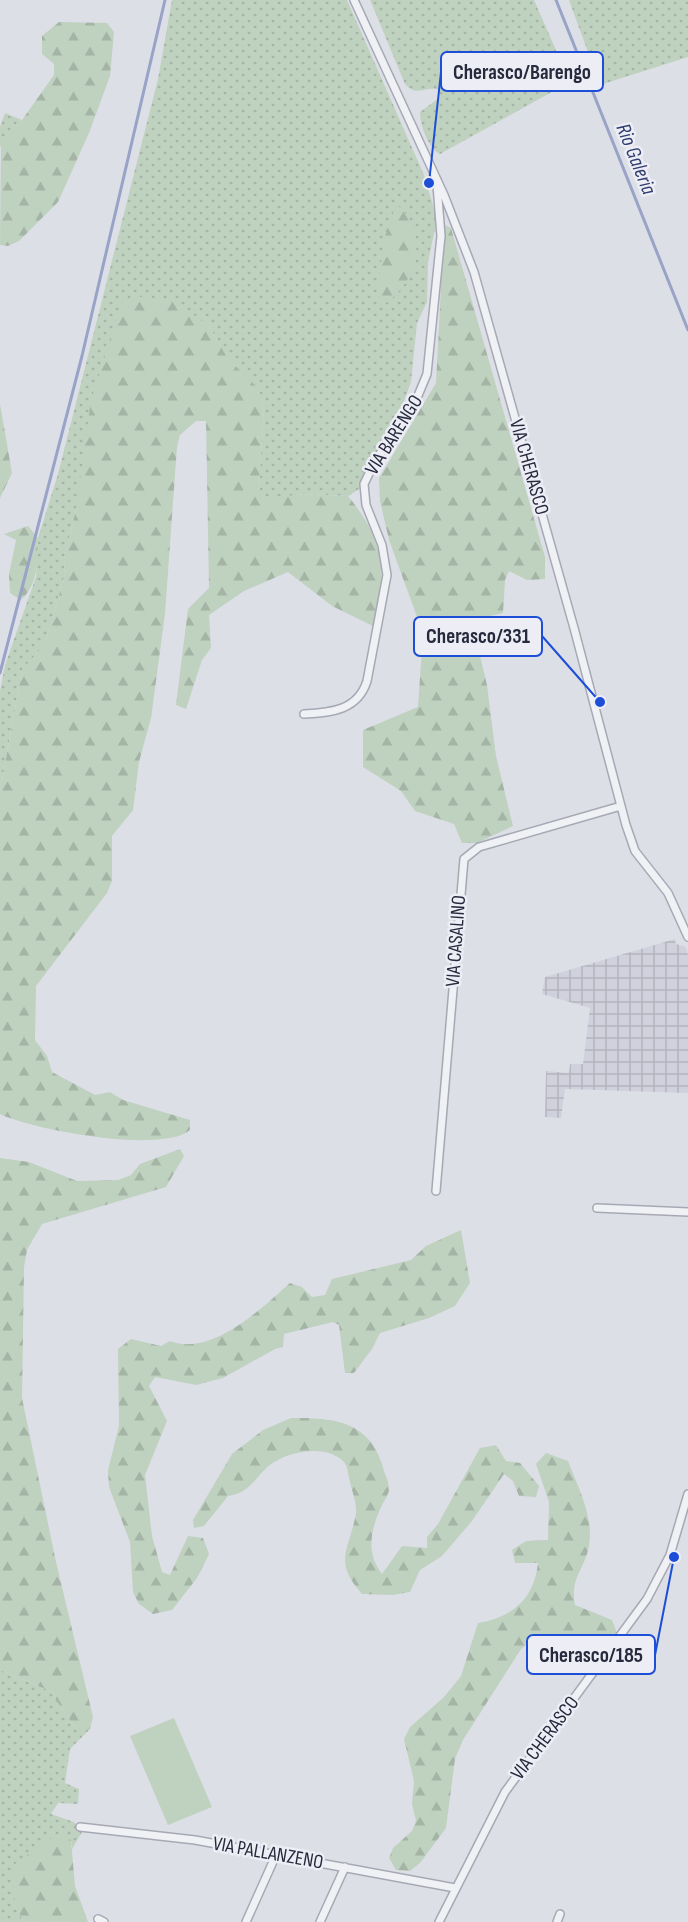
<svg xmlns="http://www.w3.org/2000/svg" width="688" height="1922" font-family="'Sofia Sans Condensed',sans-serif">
<defs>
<pattern id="industrial-grid" width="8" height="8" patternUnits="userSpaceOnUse" patternTransform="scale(1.5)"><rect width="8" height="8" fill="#d0d1dc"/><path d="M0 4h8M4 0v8" fill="none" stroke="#b3b4be"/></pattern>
<pattern id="grass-dots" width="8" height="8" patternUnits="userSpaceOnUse" patternTransform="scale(1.5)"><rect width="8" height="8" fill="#bfd1bf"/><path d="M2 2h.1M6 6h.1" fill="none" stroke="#a4b4a5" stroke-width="1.8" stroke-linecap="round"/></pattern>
<pattern id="forest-firs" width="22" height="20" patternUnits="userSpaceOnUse" patternTransform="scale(1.5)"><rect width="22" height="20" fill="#bfd1bf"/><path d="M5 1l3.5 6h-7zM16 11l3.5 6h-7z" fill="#a4b4a5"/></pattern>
</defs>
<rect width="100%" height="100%" fill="#dddfe7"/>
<path fill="url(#industrial-grid)" d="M675 939 676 944 686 947 688 955V1093L565 1089 561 1118 545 1117 546 1071 569 1073 570 1064H583L590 1008 542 994 545 977Z"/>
<path fill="url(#grass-dots)" d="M172 0H347L424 175 437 219 428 262 427 302 417 323 411 382 395 425 369 464 361 488 348 496 303 494 264 500 259 487 264 407 258 389 228 359 209 326 76 509 64 560 65 574 45 644 22 670 0 792V691L5 665 36 577 38 538 58 474 158 79Z
M370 0H534L556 50 563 83 559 88 440 154C428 148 420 125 420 112L439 98V90C425 85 417 98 405 84Z
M569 0H688V57L600 85Z
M5 113 22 120 0 147V127Z
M0 1670 50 1691 76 1729H90L70 1749 65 1783 79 1789 78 1804 58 1803 51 1814 74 1822 82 1832 72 1849 71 1840 15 1906 24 1922H0Z"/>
<path fill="url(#forest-firs)" d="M59 22 107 23 114 32 110 76 89 133 58 202 19 241 8 246 0 245 1 144 22 120 54 75V64L42 54V36Z
M397 205C407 211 410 221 414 232 422 261 409 284 387 303L380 298C379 266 382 233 397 205Z
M441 223 451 228 545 557V579L527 580 509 571 505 580 503 613 481 618 479 652 487 685 496 756 513 826 477 843H462L454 824 415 811 401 791 363 767V730L418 707 423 633 389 540 380 501 379 478 436 383 441 287Z
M144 296 179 304 209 326 228 359 259 389 264 407 259 487 264 499 303 494 348 496C385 541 387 571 375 627L332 606 288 572 244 591 209 615 211 648 202 660 186 709 176 705 188 609 209 588 206 421H196L180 435 177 447 165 614 151 718 139 762 133 810 112 836V881L107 893 36 986 35 1040 47 1056 52 1072 95 1095 110 1092 123 1100 190 1120V1130C162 1154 33 1130 0 1114V792L22 670 45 644 65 574 64 560 76 509 91 400 122 302Z
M0 404 12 473 0 498Z
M28 526 38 538C37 562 39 583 21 600L10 593 9 574 16 540 4 534Z
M180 1149 184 1156 166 1187 42 1224 27 1250 24 1267 22 1398 56 1562 93 1717 90 1729H76L50 1691 0 1670V1158L29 1162 77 1181 118 1180 131 1175 140 1164Z
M461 1230 470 1283 455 1306 429 1318 380 1333 372 1349 354 1373H345L339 1325 333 1322 284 1334 283 1347 275 1349 223 1378 196 1385 155 1377 149 1386 167 1421 145 1475 152 1536 162 1572 170 1575 188 1536 203 1538 209 1554 197 1578 172 1610 153 1614 139 1604 133 1592 130 1542 109 1487 108 1470 119 1426 118 1349 131 1339 161 1346 170 1341C211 1357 261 1309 290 1283L302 1287 312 1297 325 1295 332 1279 411 1260 426 1246Z
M291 1418C336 1417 372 1422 384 1471 386 1476 389 1483 389 1489 389 1494 384 1501 382 1505 371 1529 365 1552 382 1574L402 1546 427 1548V1537L438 1524 480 1448 496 1445 506 1461 520 1463 539 1486 536 1497 519 1496 513 1481 504 1474 472 1521 442 1556 420 1570 410 1592 393 1595 362 1594C332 1561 350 1549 356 1513 357 1504 352 1491 350 1482 348 1475 348 1465 343 1461 327 1446 296 1450 278 1460 257 1470 254 1493 228 1496L204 1526 194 1528 193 1520 232 1454 263 1430Z
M546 1453 568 1461C578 1488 594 1516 589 1546 584 1571 570 1577 575 1605L612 1620 617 1633 596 1659 586 1663 583 1643 535 1638 521 1649 463 1740 455 1759 446 1828 420 1863 410 1871 396 1870 389 1858 393 1848 412 1831 416 1821 412 1804 414 1781 404 1739 410 1727 444 1697 461 1676 478 1623C513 1617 534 1599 538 1563H515L512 1550 526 1541 548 1540 549 1502 536 1464Z
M57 1834 71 1840 75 1886 88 1922H24L15 1906 12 1866Z"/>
<path fill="#bfd1bf" d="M174 1718 212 1807 168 1825 130 1736Z"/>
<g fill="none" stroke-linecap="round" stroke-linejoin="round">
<path stroke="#99a3c7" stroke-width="3" d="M556 0 688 330
M0 673 82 356 165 0"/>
<g stroke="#a6a9b4" stroke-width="10">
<path id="street" d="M354 0 444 195 474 272 574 628 626 825 635 851 668 893 688 937
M304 714C331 713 358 710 367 681L387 575 382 545 366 505 364 484 376 459 412 410 427 374 441 236 437 185
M436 1191 464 859 479 847 621 806
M597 1208 688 1212
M80 1827 195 1840 455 1888
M98 1919 104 1922
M246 1922 276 1855
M320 1922 345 1867
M439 1922 505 1792 647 1599 670 1555 688 1494
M557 1922 560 1914"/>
</g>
<use href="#street" stroke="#f0f1f5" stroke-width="7"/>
</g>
<g text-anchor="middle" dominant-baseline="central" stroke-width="5" stroke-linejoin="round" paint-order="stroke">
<g font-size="20" fill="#272a3d" stroke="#edeef5">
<text transform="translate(394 435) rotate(-58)">VIA BARENGO</text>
<text transform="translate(529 467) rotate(74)">VIA CHERASCO</text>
<text transform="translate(456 941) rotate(-86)">VIA CASALINO</text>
<text transform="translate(545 1738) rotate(-53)">VIA CHERASCO</text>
<text transform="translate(268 1853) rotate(10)">VIA PALLANZENO</text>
</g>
<g font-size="21" font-style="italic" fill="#323e70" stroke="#edeef5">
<text transform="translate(636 159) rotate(68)">Rio Galeria</text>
</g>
</g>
<path fill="none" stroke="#1d4ed8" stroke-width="2" d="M429 183L441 72M600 702L542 636M674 1557L655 1655"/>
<g fill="#1d4ed8" stroke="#edeef5" stroke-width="2">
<circle cx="429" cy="183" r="6"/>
<circle cx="600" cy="702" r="6"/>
<circle cx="674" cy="1557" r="6"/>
</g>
<g fill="#edeef5" stroke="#1d4ed8" stroke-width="2">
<rect x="441" y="52" width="162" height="39" rx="6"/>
<rect x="414" y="617" width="128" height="39" rx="6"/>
<rect x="527" y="1635" width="128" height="39" rx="6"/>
</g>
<g font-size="21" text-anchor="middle" font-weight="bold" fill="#272a3d">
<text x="522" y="79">Cherasco/Barengo</text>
<text x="478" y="643">Cherasco/331</text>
<text x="591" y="1662">Cherasco/185</text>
</g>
</svg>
